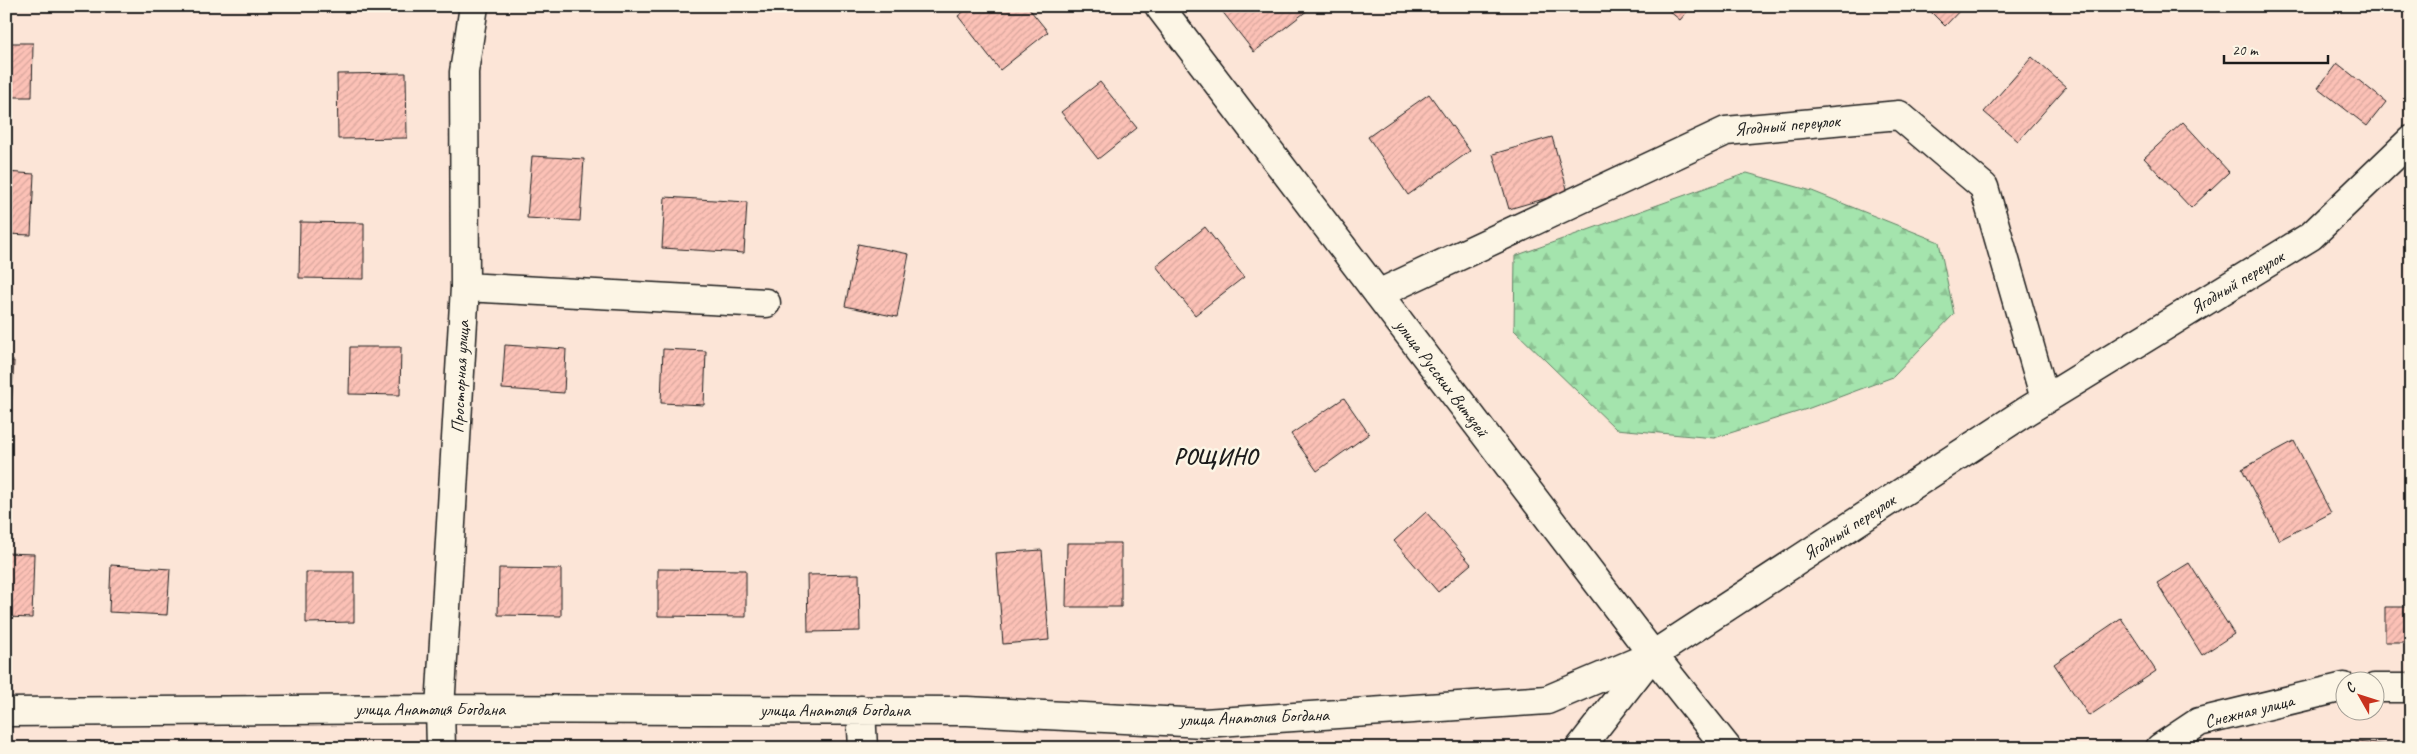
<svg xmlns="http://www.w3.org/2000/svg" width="2417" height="754" font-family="Caveat,sans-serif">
<defs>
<pattern id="forest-firs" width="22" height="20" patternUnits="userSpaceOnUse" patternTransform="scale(1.25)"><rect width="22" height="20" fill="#a4e4ad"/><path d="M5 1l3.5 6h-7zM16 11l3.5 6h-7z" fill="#8dc394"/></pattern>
<pattern id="building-hatch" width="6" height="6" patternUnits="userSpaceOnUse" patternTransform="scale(1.25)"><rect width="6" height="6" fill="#fcc1b6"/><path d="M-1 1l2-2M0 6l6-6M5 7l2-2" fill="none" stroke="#d7a59c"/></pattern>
</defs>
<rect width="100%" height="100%" fill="#fce5d7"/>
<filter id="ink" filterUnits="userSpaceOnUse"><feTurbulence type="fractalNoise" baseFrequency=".02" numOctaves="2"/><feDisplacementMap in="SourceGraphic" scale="10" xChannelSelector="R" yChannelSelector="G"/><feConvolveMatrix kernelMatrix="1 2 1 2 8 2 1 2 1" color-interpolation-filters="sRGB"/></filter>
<g filter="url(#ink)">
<path fill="url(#forest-firs)" stroke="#608064" d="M1747 173 1812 191 1939 242 1954 314 1893 377 1807 409 1714 438 1616 429 1514 330 1515 256Z"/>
<path fill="url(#building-hatch)" stroke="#1c1c1c" d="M971 6H1027L1048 32 1000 70 958 16Z
M1218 6H1313L1254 52Z
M1663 6H1692L1680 20Z
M1925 6H1964L1945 26Z
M6 43H33L32 97H6Z
M2032 57 2066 87 2018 141 1984 112Z
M2337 63 2386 102 2367 126 2318 88Z
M406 73 407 138 338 139 337 74Z
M1100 82 1137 128 1098 159 1061 112Z
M1429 94 1470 151 1408 195 1368 137Z
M2183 122 2229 172 2191 208 2144 158Z
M1552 137 1568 192 1509 209 1493 154Z
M532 156 584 159 580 221 527 218Z
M6 172 34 174 31 235 6 234Z
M665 197 747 202 744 253 662 248Z
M300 222 364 223V279L299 278Z
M1205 227 1244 277 1195 315 1156 266Z
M858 244 909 254 897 317 845 306Z
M505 345 566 349 564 393 502 389Z
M350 347H401L400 395 349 394Z
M663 349 706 351 704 405 661 403Z
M6 361H14L10 424H6Z
M1344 398 1369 434 1317 471 1291 434Z
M2294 441 2331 513 2279 540 2242 469Z
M1426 512 1471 564 1438 592 1394 541Z
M1067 543H1121V607H1066Z
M1042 550 1049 640 1003 644 996 553Z
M6 553 34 554 32 618 6 617Z
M2189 563 2234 634 2202 655 2157 583Z
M111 565 170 569 167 615 109 612Z
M499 568 561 569V616L498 615Z
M658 569 746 570V617L658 616Z
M306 572H354V622L306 623Z
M859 574 860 631 808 632 807 575Z
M2385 607H2411V642H2385Z
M2121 618 2156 671 2089 716 2054 664Z
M2356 742 2411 747V748H2355Z"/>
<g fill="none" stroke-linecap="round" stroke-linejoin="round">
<g stroke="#1c1c1c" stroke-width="31">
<path id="minor" d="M1159 6 1653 655 1727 748
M465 287 766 303
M1378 294 1726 131 1899 115 1984 187 2045 399
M2374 688H2411
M861 710 863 748
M6 712 440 709 967 711 1204 723 1547 700 1653 655 2028 410 2311 236 2411 140
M441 748 440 709 465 287 464 72 474 6
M1580 748 1650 658
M2160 748 2199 722 2344 687"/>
</g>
<use href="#minor" stroke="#fcf5e5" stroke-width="28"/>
</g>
</g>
<g text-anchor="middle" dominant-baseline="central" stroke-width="5" stroke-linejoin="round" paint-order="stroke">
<g font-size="18" fill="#1c1c1c" stroke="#fcf5e5">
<text transform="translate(1787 125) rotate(-5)">Ягодный переулок</text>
<text transform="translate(2237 282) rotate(-31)">Ягодный переулок</text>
<text transform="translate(460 377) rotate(-87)">Просторная улица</text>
<text transform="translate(1442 378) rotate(53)">улица Русских Витязей</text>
<text transform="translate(1849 527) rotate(-33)">Ягодный переулок</text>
<text x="430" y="709">улица Анатолия Богдана</text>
<text x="835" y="710">улица Анатолия Богдана</text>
<text transform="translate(2249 711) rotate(-14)">Снежная улица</text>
<text transform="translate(1254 717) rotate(-2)">улица Анатолия Богдана</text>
</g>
<g font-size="22" font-weight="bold" letter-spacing="1" fill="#1c1c1c" stroke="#fcf5e5">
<text x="1216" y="457">РОЩИНО</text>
</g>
</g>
<rect width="2417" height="754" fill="none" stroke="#fcf5e5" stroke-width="25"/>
<rect x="12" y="12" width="2392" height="729" fill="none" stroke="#1c1c1c" stroke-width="2" filter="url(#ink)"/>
<g transform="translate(2360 696) rotate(309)"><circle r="24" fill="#fcf5e5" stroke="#a29e95"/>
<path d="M0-4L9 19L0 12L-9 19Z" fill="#c8321e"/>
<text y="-8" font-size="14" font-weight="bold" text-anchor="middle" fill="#1c1c1c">С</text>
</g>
<path d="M2224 55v8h104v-8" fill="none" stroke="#1c1c1c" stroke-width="2.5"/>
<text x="2232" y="55" font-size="15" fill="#1c1c1c" stroke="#fcf5e5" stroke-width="4" paint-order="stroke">20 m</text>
</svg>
